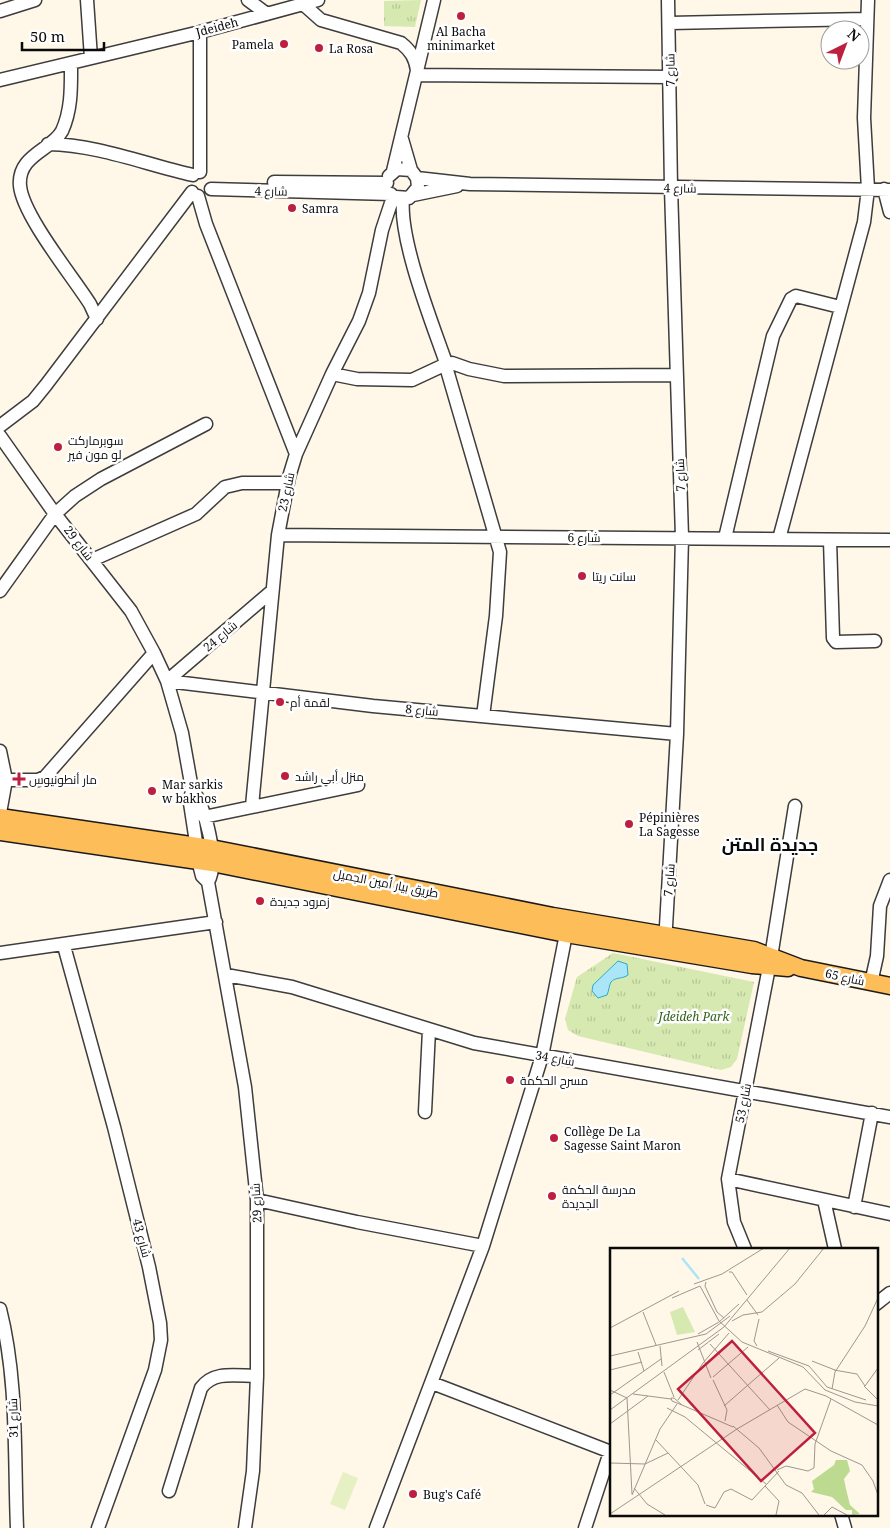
<svg xmlns="http://www.w3.org/2000/svg" width="890" height="1528" font-family="'Noto Serif',Cairo,serif">
<defs>
<pattern id="park-tufts" width="24" height="20" patternUnits="userSpaceOnUse" patternTransform="scale(1.25)"><rect width="24" height="20" fill="#d6e9b1"/><path d="M3 7l-1-3M5 7V3M7 7l1-3M15 17l-1-3M17 17v-4M19 17l1-3" fill="none" stroke="#b6c697"/></pattern>
</defs>
<rect width="100%" height="100%" fill="#fff7e7"/>
<path fill="url(#park-tufts)" d="M421 0 415 27 384 26V1Z
M613 953 754 982 737 1059 731 1067 721 1070 578 1036 568 1030 565 1019 577 977Z"/>
<path fill="#e7f0c3" d="M343 1472 358 1478 345 1510 330 1504Z"/>
<path fill="#aae6f8" stroke="#2fa8d1" d="M618 961 627 964 628 975C623 979 615 977 611 982 609 985 609 991 607 995L598 998 592 991 593 985Z"/>
<g fill="none" stroke-linecap="round" stroke-linejoin="round">
<g stroke="#3d3d3d" stroke-width="15">
<path id="minor" d="M87 0 91 58
M248 0 267 14
M303 4 321 20 401 43C411 51 415 58 417 70
M0 11 35 0
M670 23 866 19
M200 32V172
M71 63C71 86 72 109 62 131 52 150 17 155 20 186 23 216 73 277 90 304L97 319
M416 75 671 77
M0 80 200 32 318 0
M48 144C99 145 144 164 193 175
M393 171 434 0
M389 176 397 169 411 170
M417 178 470 184 890 190
M274 182 387 183
M211 189 391 194
M884 189 890 212
M413 195 457 186
M198 196 206 224 296 454
M396 197 409 198 418 187 417 178 411 170 402 139
M403 199C399 239 431 320 445 360
M452 363 469 369 504 376 676 375
M447 370 500 552 496 616 483 716
M332 374 357 379 412 380 442 366
M0 426 33 401 46 385 192 192
M0 436 55 514 131 611 154 653 167 681 182 733 192 789 190 803 200 868 202 876 208 882 245 1087 257 1200V1376L253 1471 245 1528
M278 535 890 540
M725 538 773 336 791 299 796 296 840 307
M779 539 864 222 868 189 864 118 868 0
M830 540 833 638 836 642 875 641
M92 560 196 514 225 487 242 483H287
M0 591 55 514 75 496 101 479 206 424
M167 681 373 706 677 734
M167 681 272 591
M0 751 6 780 0 813
M6 780H38L45 777 154 653
M192 789C205 807 220 861 208 882
M252 806 278 535 289 477 296 454 332 374 359 321 369 293 382 230 391 203 397 198
M204 817 358 785
M665 944 677 734 682 537 671 188 668 0
M64 946 114 1127 149 1267 160 1323 161 1340 155 1370 98 1528
M0 953 216 922
M226 975 292 987 474 1043 890 1117
M871 983 877 956 880 906 890 880
M425 1112 429 1030
M728 1179 890 1214
M257 1200 357 1222 483 1246
M824 1200 835 1249
M854 1207 872 1113
M745 1249 734 1222 728 1179 771 957 795 806
M876 1304 890 1293
M0 1309C18 1380 14 1455 17 1528
M432 1383 611 1452
M169 1491 201 1388C214 1370 237 1376 257 1376
M841 1514 845 1528
M376 1528 483 1246 542 1056 566 934
M585 1528 610 1452"/>
</g>
<g stroke="#1b1b1b" stroke-width="19">
<path id="major" d="M0 817 211 848 553 916 754 950 801 968 890 986
M0 832 212 863 566 934 752 965 788 968"/>
</g>
<use href="#minor" stroke="#fff" stroke-width="12"/>
<use href="#major" stroke="#fdbd59" stroke-width="16"/>
</g>
<g fill="#bd1f3e" stroke="#fff" stroke-width="2">
<circle cx="461" cy="16" r="5"/>
<circle cx="284" cy="44" r="5"/>
<circle cx="319" cy="48" r="5"/>
<circle cx="292" cy="208" r="5"/>
<circle cx="58" cy="447" r="5"/>
<circle cx="582" cy="576" r="5"/>
<circle cx="280" cy="702" r="5"/>
<circle cx="285" cy="776" r="5"/>
<path d="M16.5 771.5h5v5h5v5h-5v5h-5v-5h-5v-5h5z"/>
<circle cx="152" cy="791" r="5"/>
<circle cx="629" cy="824" r="5"/>
<circle cx="260" cy="901" r="5"/>
<circle cx="510" cy="1080" r="5"/>
<circle cx="554" cy="1138" r="5"/>
<circle cx="552" cy="1196" r="5"/>
<circle cx="413" cy="1494" r="5"/>
</g>
<g text-anchor="middle" dominant-baseline="central" stroke-width="5" stroke-linejoin="round" paint-order="stroke">
<g font-size="12" fill="#0a0a0a" stroke="#fff">
<text transform="translate(217 27) rotate(-15)">Jdeideh</text>
<text transform="translate(670 70) rotate(-91)">شارع 7</text>
<text transform="translate(680 188) rotate(1)">شارع 4</text>
<text transform="translate(271 191) rotate(1)">شارع 4</text>
<text transform="translate(680 475) rotate(-92)">شارع 7</text>
<text transform="translate(286 492) rotate(-78)">شارع 23</text>
<text x="584" y="537">شارع 6</text>
<text transform="translate(79 543) rotate(52)">شارع 29</text>
<text transform="translate(220 636) rotate(-40)">شارع 24</text>
<text transform="translate(422 710) rotate(5)">شارع 8</text>
<text transform="translate(669 880) rotate(-86)">شارع 7</text>
<text transform="translate(386 883) rotate(11)">طريق بيار أمين الجميل</text>
<text transform="translate(845 977) rotate(12)">شارع 65</text>
<text transform="translate(555 1058) rotate(10)">شارع 34</text>
<text transform="translate(743 1103) rotate(-79)">شارع 53</text>
<text transform="translate(256 1203) rotate(-93)">شارع 29</text>
<text transform="translate(142 1238) rotate(75)">شارع 43</text>
<text transform="translate(13 1418) rotate(-91)">شارع 31</text>
</g>
<g font-size="12" fill="#0a0a0a" stroke="#fff" text-anchor="start">
<text x="461" y="31" text-anchor="middle">Al Bacha<tspan x="461" dy="14">minimarket</tspan></text>
<text x="274" y="44" text-anchor="end">Pamela</text>
<text x="329" y="48">La Rosa</text>
<text x="302" y="208">Samra</text>
<text x="68" y="440">سوبرماركت<tspan x="68" dy="14">لو مون فير</tspan></text>
<text x="592" y="576">سانت ريتا</text>
<text x="290" y="702">لقمة أم</text>
<text x="295" y="776">منزل أبي راشد</text>
<text x="29" y="779">مار أنطونيوس</text>
<text x="162" y="784">Mar sarkis<tspan x="162" dy="14">w bakhos</tspan></text>
<text x="639" y="817">Pépinières<tspan x="639" dy="14">La Sagesse</tspan></text>
<text x="270" y="901">زمرود جديدة</text>
<text x="520" y="1080">مسرح الحكمة</text>
<text x="564" y="1131">Collège De La<tspan x="564" dy="14">Sagesse Saint Maron</tspan></text>
<text x="562" y="1189">مدرسة الحكمة<tspan x="562" dy="14">الجديدة</tspan></text>
<text x="423" y="1494">Bug's Café</text>
</g>
<g font-size="12" font-style="italic" fill="#33621a" stroke="#fff">
<text x="694" y="1016">Jdeideh Park</text>
</g>
<g font-size="18" font-weight="bold" fill="#0a0a0a" stroke="#fff">
<text x="770" y="844">جديدة المتن</text>
</g>
</g>
<g transform="translate(610 1248)">
<rect width="268" height="268" fill="#fff7e7"/>
<path d="M226 212H237L240 223 234 231 236 241 240 257 250 266 242 267V262H236L222 249 201 244 204 241 202 233 224 217Z" fill="#bcda90"/>
<path d="M73 59 85 84 67 87 60 64Z" fill="#d6e9b1"/>
<path fill="none" stroke="#aae6f8" stroke-width="2.5" d="M72 10 89 31"/>
<path fill="none" stroke="#9d988f" stroke-width="1" d="M119 24H122L137 47M96 34 95 38 107 64 114 70M84 36 112 26 154 0M62 50 90 38 109 73 132 94 193 119 215 142 245 154 268 158M137 52 148 67M33 64 46 97M122 73 133 67 152 64 185 36 214 0M0 80 69 43M88 86 109 74 129 56M87 94 101 130M100 96 160 162M50 98 52 118M147 98 144 93 149 71M88 102 109 86M158 103 199 118 217 139 256 152M28 104 34 123M0 108 96 86 120 68M202 113 225 122M0 122 32 114M224 122 247 126 255 138 268 120M54 124 64 149M103 129 138 99M103 132 117 162 115 173M254 138 268 152M222 141 225 124 255 78 268 50M0 142 17 150 22 246M23 146 61 151M0 147 51 111M61 150H64L72 157 62 153ZM68 152 93 115 119 85M72 157 123 179M167 157 178 174 221 203 252 217 263 233 268 247M114 158 169 110M57 160 75 169 156 236M0 162 114 79 180 0M0 176 38 148M123 178 149 200 176 237 192 245 209 267M46 192 88 237 95 256M0 215 35 216 58 205M167 222 176 218 198 223 204 220 205 196 221 151M155 238 169 253 166 267M24 240 37 256 55 267M22 247 50 181 67 156M96 257 105 260 114 244 121 241 142 252 169 223M0 266 127 181 195 141 216 148 268 177M214 267 222 259 237 267"/>
<path fill="#bd1f3e" fill-opacity="0.15" stroke="#bd1f3e" stroke-width="2.5" d="M122 93 205 185 151 233 68 141Z"/>
<rect width="268" height="268" fill="none" stroke="#0a0a0a" stroke-width="2.5"/>
</g>
<g transform="translate(845 45) rotate(42)"><circle r="24" fill="#ffffff" stroke="#9d9d9d"/>
<path d="M0-4L9 19L0 12L-9 19Z" fill="#bd1f3e"/>
<text y="-8" font-size="14" font-weight="bold" text-anchor="middle" fill="#0a0a0a">N</text>
</g>
<path d="M22 42v8h82v-8" fill="none" stroke="#0a0a0a" stroke-width="2.5"/>
<text x="30" y="42" font-size="15" fill="#0a0a0a" stroke="#ffffff" stroke-width="4" paint-order="stroke">50 m</text>
</svg>
